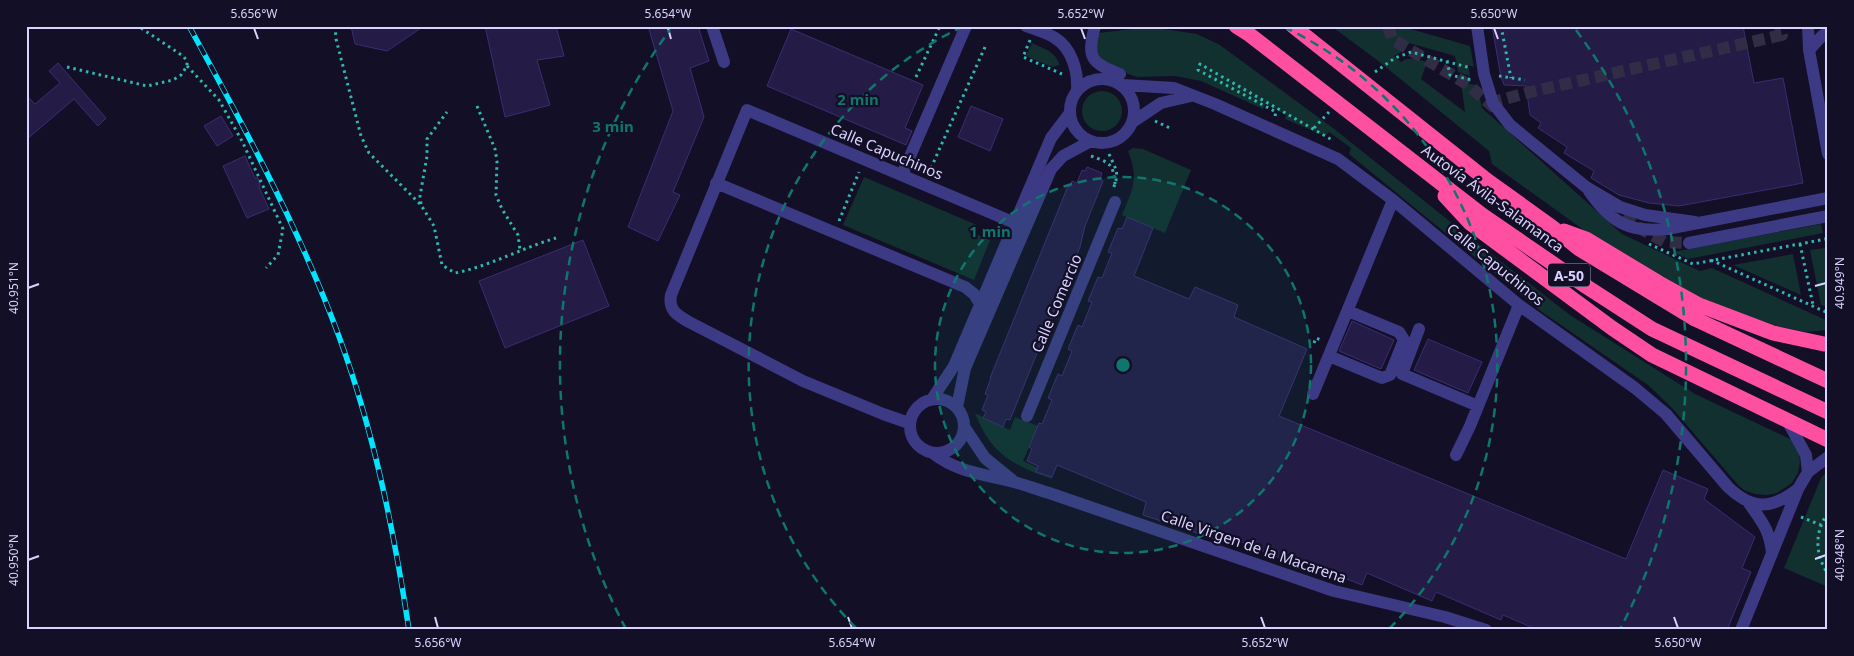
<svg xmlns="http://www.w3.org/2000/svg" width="1854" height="656" font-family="'Noto Sans',sans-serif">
<rect width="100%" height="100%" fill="#130f26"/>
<path fill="#12302f" d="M1331 26H1400L1470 46 1474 67 1468 65 1470 76 1458 72 1455 56 1409 43 1405 50 1394 56 1401 62C1410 56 1417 59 1427 62L1421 79 1465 112 1461 83 1477 85 1482 108 1622 234 1700 271 1712 268 1828 321V330L1807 332 1780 327 1716 305 1665 281 1592 236 1492 164 1489 151 1377 60Z
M1150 27 1197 34 1220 45 1333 128 1472 239 1570 315 1695 394 1792 440 1799 450 1800 462 1798 473 1792 483 1777 493 1767 495 1755 494 1744 490 1739 486 1672 408 1648 385 1542 312 1349 154 1351 148 1329 132 1325 136 1285 119 1286 115 1266 104 1263 109 1201 81 1175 76 1137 77 1128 74 1121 68 1106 63 1095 51 1098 33Z
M1032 43 1049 51 1055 56 1059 63V65L1052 67 1026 56Z
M1082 111a20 20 0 1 1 40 0a20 20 0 1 1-40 0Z
M1133 148 1143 149 1191 170 1165 233 1122 215C1133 188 1139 180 1128 151Z
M864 177 977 225 974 233 990 240 974 280 843 225Z
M1821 224 1823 233 1688 259 1673 252Z
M1825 248 1828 261V307L1821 305 1810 250Z
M1793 254 1801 295 1733 265Z
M975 413 1010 430 1015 417 1038 426 1023 461 1038 468 1037 472 1052 477V479C1012 465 991 454 975 413Z
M1828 470V587L1784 568 1821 478Z"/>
<path fill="#241b47" stroke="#3b2d73" d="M351 26H424L387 51 355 44Z
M485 26H556L564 56 537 60 550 105 505 117Z
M648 26H698L709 61 690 68 704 117 673 192 680 195 658 241 628 227 673 111Z
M1492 26H1743L1754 83 1783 78 1803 183 1679 206 1649 203 1619 195 1591 178 1594 171 1564 153 1567 147 1538 128 1541 123 1530 115 1526 86 1504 85 1501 77Z
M791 29 923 85 905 128 912 131 906 145 767 86Z
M58 63 106 118 98 126 74 99 26 140V95L35 104 60 83 49 71Z
M971 106 1003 119 990 151 958 137Z
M221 116 233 136 217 146 204 126Z
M245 156 255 178H258L260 185 259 187 269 209 247 218 223 166Z
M1087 167 1102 173 1100 179 1103 181 1085 226 1080 247 1075 260 1071 259 1062 281 1057 295H1059L1057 301H1058L1052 316 1010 420 1006 419 1003 427 983 418 986 412 982 410 988 395 985 394 991 378H990L1068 186 1070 187 1072 181 1077 183 1082 170 1085 171Z
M1127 217 1153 228 1134 276 1189 299 1195 287 1238 305 1234 317 1307 349 1279 416 1626 559 1663 470 1708 489 1704 499 1755 537 1742 568 1751 572 1727 630H1538L1503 615 1501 620 1436 592 1432 601 1367 573 1362 585 1296 559 1294 564 1229 537 1227 543 1143 515 1146 502 1057 465 1052 477 1036 472 1038 466 1027 461 1032 449 1029 447 1039 423 1042 424 1052 400 1048 398 1058 374 1062 376 1072 351 1068 349 1078 325 1082 327 1092 302 1088 301 1098 277 1102 278 1112 253 1108 252 1118 228 1122 229Z
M583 240 609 306 505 348 479 281Z
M1352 321 1394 340 1381 369 1339 351Z
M1428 339 1482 362 1468 393 1414 370Z"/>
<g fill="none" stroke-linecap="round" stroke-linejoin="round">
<path stroke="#312d47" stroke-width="12" stroke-dasharray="12 6" stroke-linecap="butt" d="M1388 26 1392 39 1467 84 1497 110
M1490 103 1530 92 1782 35 1780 26
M1610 204 1634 225 1665 242 1689 243"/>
<path stroke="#2fb8b0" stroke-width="3" stroke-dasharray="2.5 4" stroke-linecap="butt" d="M335 26 336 39 361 136 369 153 421 205 434 226 442 265 455 273C490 266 522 248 556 238
M1501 26 1511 78
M1030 40 1023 57 1062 74
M1447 61 1450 75 1472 80
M187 66 219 100 242 141 283 229 278 255 266 268
M67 67 147 86 173 80 181 75 187 66V61L183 56 138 26
M1375 72 1395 58 1411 52 1471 68
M1499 76 1525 80
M916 77 940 26
M477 106 495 149 497 161 496 195 502 209 518 235 520 250
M1275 116 1276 112 1198 70 1200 64 1334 141
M1155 121 1170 128
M1314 128 1329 112
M1109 154C1116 170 1120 172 1113 189
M1091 156C1110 163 1113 163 1115 184
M931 168 985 47
M421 204 420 196 427 156V139L447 112
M839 221 859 172
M1649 244 1693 264 1826 239
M1800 244 1813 305
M1711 260 1828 313
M1314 343 1316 338 1321 340
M1828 513C1814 532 1815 555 1828 574
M1801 517 1821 525"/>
<path stroke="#3d3a85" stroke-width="12" d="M712 26 724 62
M1026 26C1036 30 1046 32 1055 38 1072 48 1078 72 1077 89
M1095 26C1086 59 1092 63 1120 74
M1477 26 1484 74 1493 103 1510 125 1586 187 1620 207 1645 215 1695 222
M1808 26 1809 50 1828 154
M1809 50 1822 36 1828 32
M1070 111a32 32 0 1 1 64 0a32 32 0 1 1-64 0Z
M1123 85 1174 88 1215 104 1338 159 1393 200 1519 305 1635 388 1666 414 1728 487C1753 511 1772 509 1798 489
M1134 121 1161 103 1191 96
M902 175 966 26
M716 183 965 287 974 294 980 304
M1589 191C1610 222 1629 233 1667 229L1828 198
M1689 243 1828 216
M1419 329 1402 374 1478 406
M1329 356 1382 378 1390 375 1404 340 1399 332 1348 311
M1313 394 1393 200
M910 426a27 27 0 1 1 54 0a27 27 0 1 1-54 0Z
M932 399 954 366 1051 138 1070 113
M957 407 965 368 1051 169 1063 156 1091 141
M1027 416 1115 202
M1788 422 1806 455 1808 472
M909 423 883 414 803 381 689 322C677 315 668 310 671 295L747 110 1015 223
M965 428 985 458 1012 480
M934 454C959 473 985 474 1014 482 1028 486 1042 491 1055 495L1334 591 1445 617 1486 630
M1456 455 1470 426 1519 305
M1749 503C1762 522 1770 530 1772 554
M1741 630 1798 489 1808 472 1828 457"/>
<path stroke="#ff4fa3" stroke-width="15" d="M1236 26 1250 35 1482 215 1587 287 1652 329 1828 412
M1293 26 1488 181 1552 227 1578 248 1695 319 1828 381
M1445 196 1470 223 1612 328 1652 355 1828 440
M1564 231 1586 239 1659 283 1699 305 1773 333 1824 344"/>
<g stroke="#00e5ff" stroke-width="5.5">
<path id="rail" d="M189 26C241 121 293 217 332 318 371 418 393 524 409 630"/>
</g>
<use href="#rail" stroke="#130f26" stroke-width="4" stroke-dasharray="11" stroke-linecap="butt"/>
</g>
<path fill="none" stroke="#d9d4ff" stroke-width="2" d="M254 28 258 39M668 28 671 39M1081 28 1085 39M1494 28 1498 39M1815 286 1826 283M28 288 39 284M1815 559 1826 555M28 560 39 556M435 617 438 628M848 617 852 628M1261 617 1265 628M1674 617 1678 628"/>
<circle cx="1123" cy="365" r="188" fill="#0f766e" fill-opacity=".12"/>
<g fill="none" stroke="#0f766e" stroke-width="2.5" stroke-dasharray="9 6">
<circle cx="1123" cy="365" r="188"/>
<path d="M856 628A375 375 0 0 1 962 27M1284 27A375 375 0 0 1 1390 628"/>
<path d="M626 629A563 563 0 0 1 670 30M1576 30A563 563 0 0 1 1620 629"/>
</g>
<g text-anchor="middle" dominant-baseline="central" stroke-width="4.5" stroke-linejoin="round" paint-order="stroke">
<rect fill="#130f26" stroke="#9e99be" stroke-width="1" x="1548" y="263.5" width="42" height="23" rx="4"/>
<g font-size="14" font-weight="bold" fill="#d9d4ff">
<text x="1569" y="275">A-50</text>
</g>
<g font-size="15" fill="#d9d4ff" stroke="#130f26">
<text transform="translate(887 151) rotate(23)">Calle Capuchinos</text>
<text transform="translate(1493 198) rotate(36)">Autovía Ávila-Salamanca</text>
<text transform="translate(1496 264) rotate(39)">Calle Capuchinos</text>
<text transform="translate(1056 303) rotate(-67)">Calle Comercio</text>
<text transform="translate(1254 546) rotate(19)">Calle Virgen de la Macarena</text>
</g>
</g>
<circle cx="1123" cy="365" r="8" fill="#0f766e" stroke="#130f26" stroke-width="2.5"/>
<g font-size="15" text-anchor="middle" font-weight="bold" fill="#0f766e" stroke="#130f26" stroke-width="4.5" stroke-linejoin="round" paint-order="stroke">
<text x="858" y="105">2 min</text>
<text x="613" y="132">3 min</text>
<text x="990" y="237">1 min</text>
</g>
<rect width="1854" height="656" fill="none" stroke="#130f26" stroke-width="55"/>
<rect x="28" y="28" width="1798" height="600" fill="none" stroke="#d9d4ff" stroke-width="2"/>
<g font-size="12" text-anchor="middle" fill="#d9d4ff">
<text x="254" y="18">5.656°W</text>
<text x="668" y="18">5.654°W</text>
<text x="1081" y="18">5.652°W</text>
<text x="1494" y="18">5.650°W</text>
<text transform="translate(1840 283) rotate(-90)" y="4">40.949°N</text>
<text transform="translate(14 288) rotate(-90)" y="4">40.951°N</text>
<text transform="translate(1840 555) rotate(-90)" y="4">40.948°N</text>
<text transform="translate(14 560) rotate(-90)" y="4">40.950°N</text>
<text x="438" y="647">5.656°W</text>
<text x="852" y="647">5.654°W</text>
<text x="1265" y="647">5.652°W</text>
<text x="1678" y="647">5.650°W</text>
</g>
</svg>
